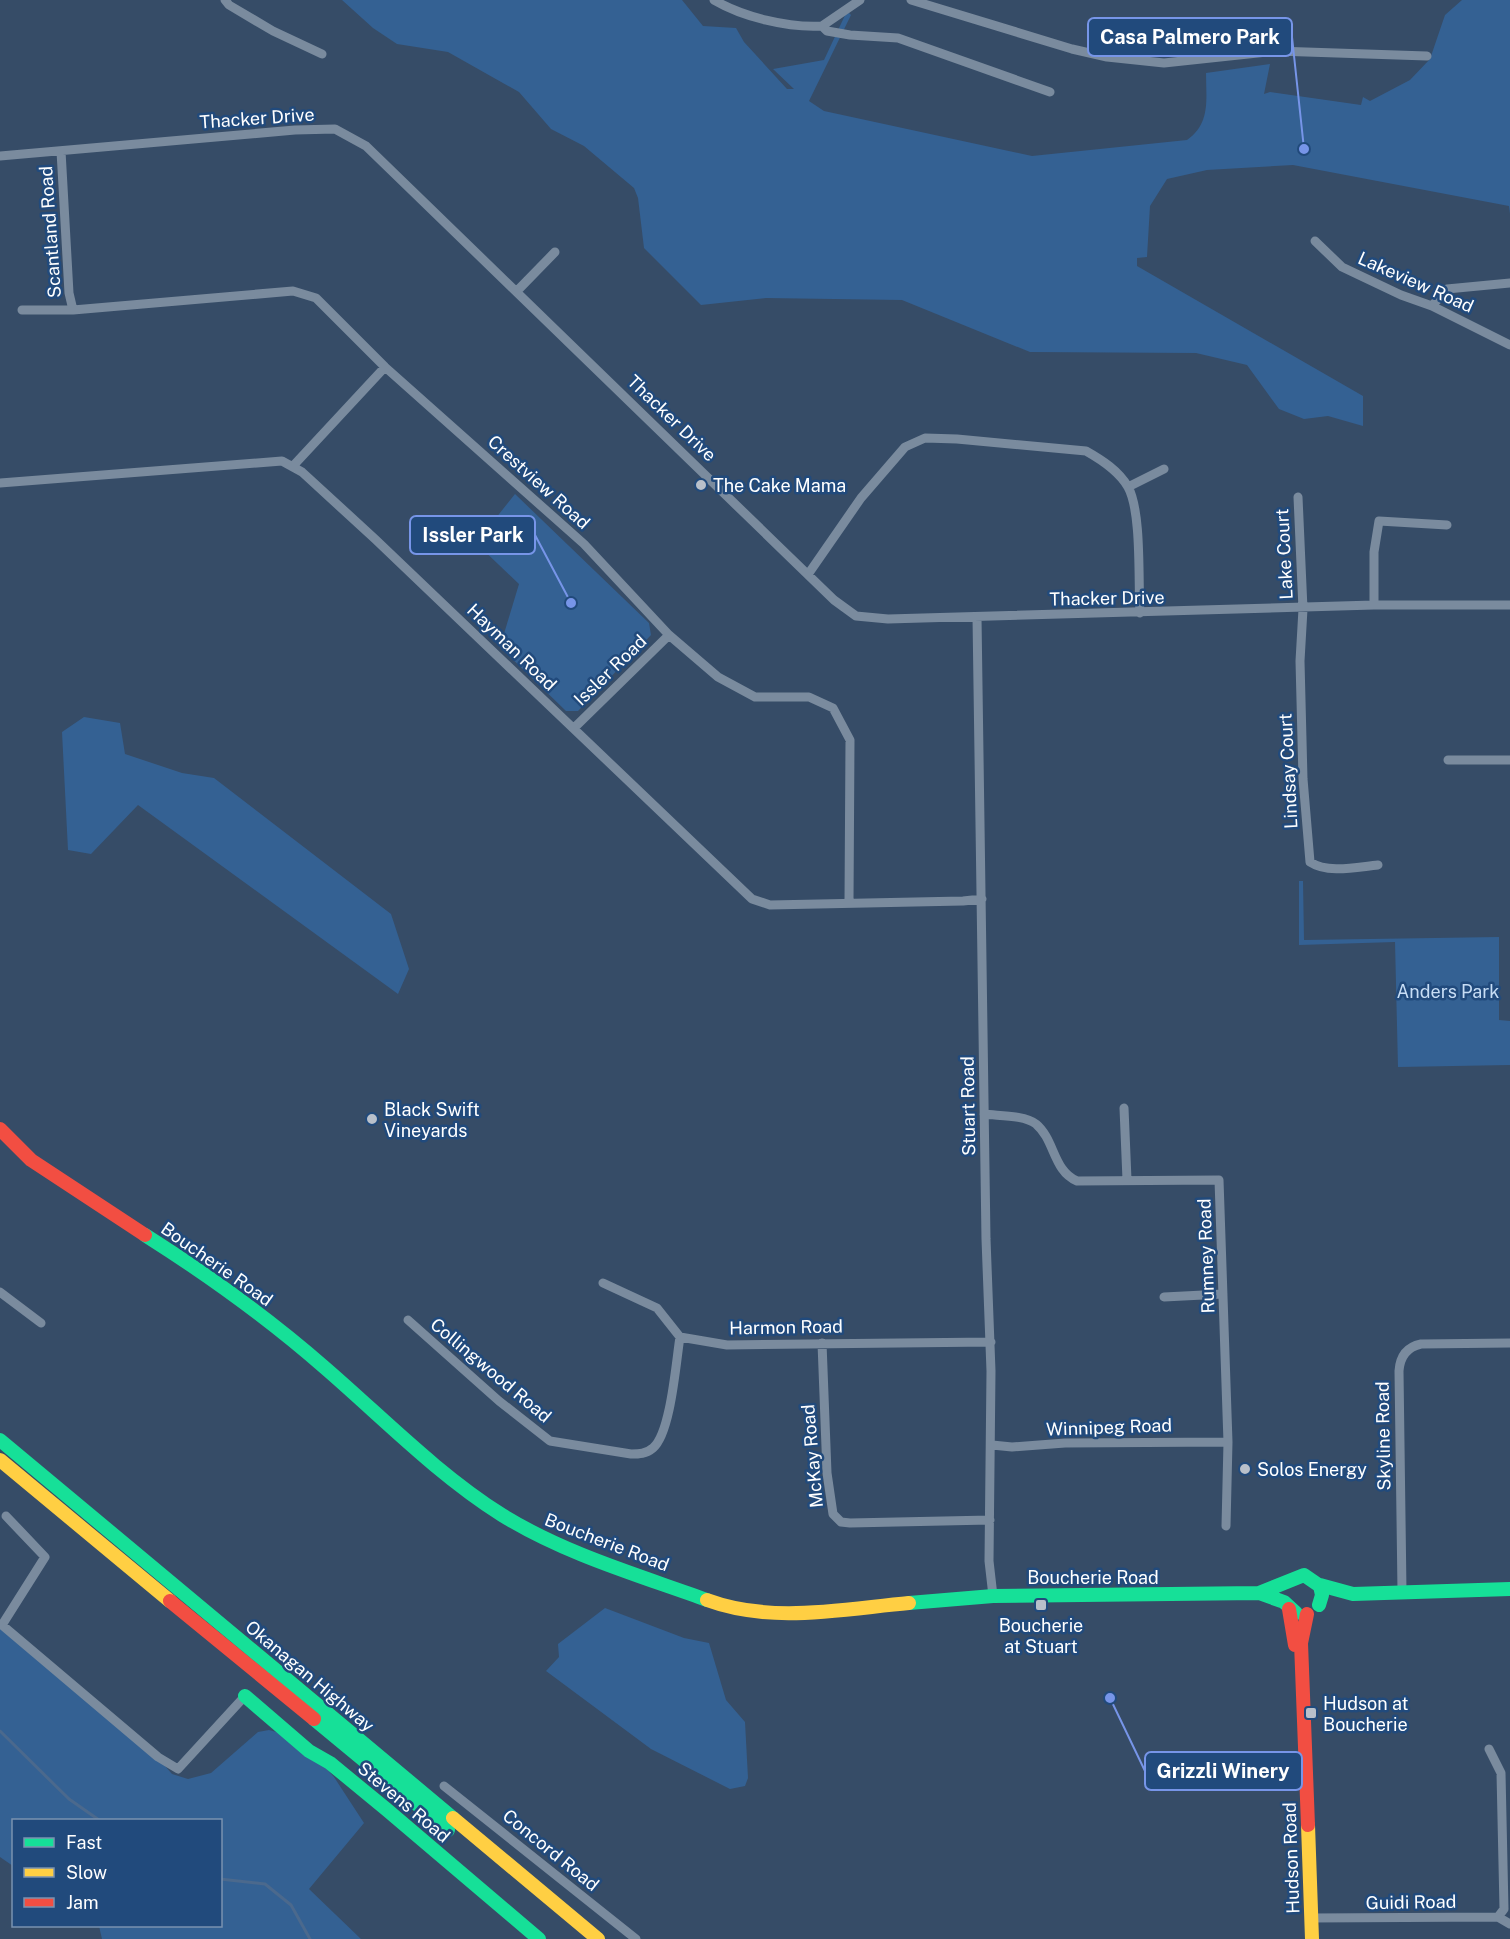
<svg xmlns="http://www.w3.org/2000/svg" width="1510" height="1939" font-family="'Public Sans',sans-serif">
<rect width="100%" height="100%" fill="#364c67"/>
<path fill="#346193" d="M342 0H682L703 26 736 28 744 42 787 89H794L773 69 824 60 847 11 851 15 809 101 824 111 1032 156 1187 140C1211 124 1206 98 1206 73L1270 64 1264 94 1270 92 1361 105 1363 97 1370 101 1410 80 1430 59 1445 15 1462 0H1510V214L1509 206 1293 165 1207 170 1167 179 1150 206 1147 257 1137 258V266L1363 396V426L1328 416 1304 419 1279 409 1247 365 1196 353 1030 352 902 300 766 298 701 305 644 248 638 198 634 188 584 146 551 129 519 92 448 52 397 44 373 28Z
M515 494 649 623 651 635 578 711H566L500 647 519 584 476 543Z
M84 717 120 723 125 754 182 773 214 778 391 914 409 969 398 994 138 805 91 854 68 850 62 732Z
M1299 881H1303L1304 940 1499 937V1020L1510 1021V1065L1398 1067 1395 942 1299 945Z
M605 1608 684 1638 709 1643 726 1700 745 1722 748 1778 745 1786 730 1789 651 1749 546 1671 559 1657 558 1644Z
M0 1620 153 1752 172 1774 188 1779 211 1773 258 1732 269 1730 298 1738 334 1777 364 1823 309 1889 361 1939H102L99 1926H220V1820H14L13 1866 0 1857Z"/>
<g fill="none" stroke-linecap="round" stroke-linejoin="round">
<path stroke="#4b698d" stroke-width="3" d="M0 1731 69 1799 99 1820
M220 1879 265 1884 291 1905 310 1939"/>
<path stroke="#7a8b9e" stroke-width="9" d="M225 0 229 5 273 31 322 54
M714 0C743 17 788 28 822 26L827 31 850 35 898 38 1050 92
M911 0 1072 49 1107 57 1164 63 1276 51 1427 56
M822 26 860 0
M61 151 69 293 73 310
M0 156 295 130 335 129 366 146 834 600 856 616 888 619 1374 605H1510
M1315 241 1342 267 1401 295 1432 306 1510 345
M517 291 555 252
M1432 306 1447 289 1510 283
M22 310H73L293 291 316 298 385 367 584 544 669 635 718 677 755 697H809L833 708 850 740 849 902
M293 466 385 367
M0 483 282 461 302 472 375 539 752 899 770 905 963 901 982 899
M1128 487 1164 469
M1298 497 1303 609 1300 661 1303 779 1310 862C1328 874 1357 867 1378 865
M809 573 861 498 905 447 925 438 957 439 1086 451C1102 460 1119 471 1128 487 1142 512 1138 583 1140 613
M1374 605V552L1379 521 1447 525
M977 617 986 1239 991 1371 989 1561 993 1596
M574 728 669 635
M1448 760H1510
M1124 1108 1127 1180
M984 1114C999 1116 1024 1115 1036 1124 1055 1140 1053 1171 1077 1181L1219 1180 1228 1442 1226 1526
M603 1283 657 1308 680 1337 727 1345 991 1342
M0 1292 41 1323
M1164 1297 1223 1294
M408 1320 499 1401 550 1441 631 1454C639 1454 646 1454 653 1448 671 1433 676 1361 680 1337
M822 1343 827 1473 833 1514 841 1522 850 1523 990 1520
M992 1445 1012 1447 1065 1443 1228 1442
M6 1516 45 1557 2 1625 158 1757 178 1769 245 1696
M1402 1591 1399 1371C1400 1356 1407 1347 1421 1344L1510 1343
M1489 1749 1501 1773 1504 1909 1498 1917
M444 1786 636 1939
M1311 1918 1498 1917 1510 1924"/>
<path stroke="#16e098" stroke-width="14" d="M145 1235C208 1275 268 1318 324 1367 382 1417 437 1474 502 1515 565 1554 638 1575 707 1600
M0 1440 453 1818
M1320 1585 1353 1594 1510 1589
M1259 1593 1284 1602 1296 1613
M909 1603 993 1596 1259 1593 1304 1575 1320 1586 1322 1595 1319 1605
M245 1696 309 1751 330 1763 386 1809 539 1939
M314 1719 448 1830"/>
<path stroke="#ffcf43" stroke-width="14" d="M0 1460 170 1601
M707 1600C772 1624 842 1609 909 1603
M453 1818 598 1939
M1308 1825 1312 1939"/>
<path stroke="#f24e42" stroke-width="14" d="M0 1129 31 1160 145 1235
M170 1601 314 1719
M1289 1609 1295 1645
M1307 1614 1301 1643 1308 1825"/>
</g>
<g fill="#b9c0ca" stroke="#214a7c" stroke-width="2">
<circle cx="701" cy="485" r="6"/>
<circle cx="372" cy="1119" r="6"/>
<circle cx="1245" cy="1469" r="6"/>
<rect x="1035" y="1599" width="12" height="12" rx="3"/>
<rect x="1305" y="1707" width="12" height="12" rx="3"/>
</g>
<g text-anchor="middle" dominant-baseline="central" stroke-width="5" stroke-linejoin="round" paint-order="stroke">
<g font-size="18" fill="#fff" stroke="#214a7c">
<text transform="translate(257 118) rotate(-4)">Thacker Drive</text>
<text transform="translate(50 232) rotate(-94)">Scantland Road</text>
<text transform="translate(1416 282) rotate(24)">Lakeview Road</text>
<text transform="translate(672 418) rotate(44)">Thacker Drive</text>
<text transform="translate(539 482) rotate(42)">Crestview Road</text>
<text transform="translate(1284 554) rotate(-93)">Lake Court</text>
<text transform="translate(1107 598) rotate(-1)">Thacker Drive</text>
<text transform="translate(512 647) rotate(44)">Hayman Road</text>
<text transform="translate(610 670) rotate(-44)">Issler Road</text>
<text transform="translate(1288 771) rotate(-93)">Lindsay Court</text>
<text transform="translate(968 1106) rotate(-91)">Stuart Road</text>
<text transform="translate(1206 1256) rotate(-92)">Rumney Road</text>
<text transform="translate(217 1264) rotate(35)">Boucherie Road</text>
<text transform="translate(786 1327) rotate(-1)">Harmon Road</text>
<text transform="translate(491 1370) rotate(40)">Collingwood Road</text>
<text transform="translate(1109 1427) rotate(-2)">Winnipeg Road</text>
<text transform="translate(1383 1436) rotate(-91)">Skyline Road</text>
<text transform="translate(812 1456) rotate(-95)">McKay Road</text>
<text transform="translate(607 1542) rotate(21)">Boucherie Road</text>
<text x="1093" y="1577">Boucherie Road</text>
<text transform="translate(310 1676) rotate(40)">Okanagan Highway</text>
<text transform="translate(404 1802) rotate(40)">Stevens Road</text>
<text transform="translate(551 1850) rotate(39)">Concord Road</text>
<text transform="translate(1291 1858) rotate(-92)">Hudson Road</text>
<text transform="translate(1411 1902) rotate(-1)">Guidi Road</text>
</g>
<g font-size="18" fill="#fff" stroke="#214a7c" text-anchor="start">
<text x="713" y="485">The Cake Mama</text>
<text x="384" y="1109">Black Swift<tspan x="384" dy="21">Vineyards</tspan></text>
<text x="1257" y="1469">Solos Energy</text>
<text x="1041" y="1625" text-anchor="middle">Boucherie<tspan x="1041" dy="21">at Stuart</tspan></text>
<text x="1323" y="1703">Hudson at<tspan x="1323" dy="21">Boucherie</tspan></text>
</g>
<g font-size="18" fill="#c7ddf5" stroke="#214a7c">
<text x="1448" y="991">Anders Park</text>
</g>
</g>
<path fill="none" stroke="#7795e8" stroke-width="2" d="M1304 149L1292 37M571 603L535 535M1110 1698L1145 1771"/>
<g fill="#7795e8" stroke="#214a7c" stroke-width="2">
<circle cx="1304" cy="149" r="6"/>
<circle cx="571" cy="603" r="6"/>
<circle cx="1110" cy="1698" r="6"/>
</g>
<g fill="#214a7c" stroke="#7795e8" stroke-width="2">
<rect x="1088" y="18" width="204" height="38" rx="6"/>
<rect x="410" y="516" width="125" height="38" rx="6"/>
<rect x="1145" y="1752" width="157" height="38" rx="6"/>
</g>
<g font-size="20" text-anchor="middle" font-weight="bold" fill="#fff">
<text x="1190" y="44">Casa Palmero Park</text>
<text x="473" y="542">Issler Park</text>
<text x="1223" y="1778">Grizzli Winery</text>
</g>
<rect x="12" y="1819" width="210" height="108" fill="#214a7c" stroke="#7a92b0" stroke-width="1.5"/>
<rect x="24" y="1838" width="30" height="9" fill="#16e098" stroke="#7a92b0" stroke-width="1.5"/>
<text x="66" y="1849" font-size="18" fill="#ffffff">Fast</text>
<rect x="24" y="1868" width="30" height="9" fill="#ffcf43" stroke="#7a92b0" stroke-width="1.5"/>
<text x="66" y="1879" font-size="18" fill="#ffffff">Slow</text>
<rect x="24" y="1898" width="30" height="9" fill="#f24e42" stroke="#7a92b0" stroke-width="1.5"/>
<text x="66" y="1909" font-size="18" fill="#ffffff">Jam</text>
</svg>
